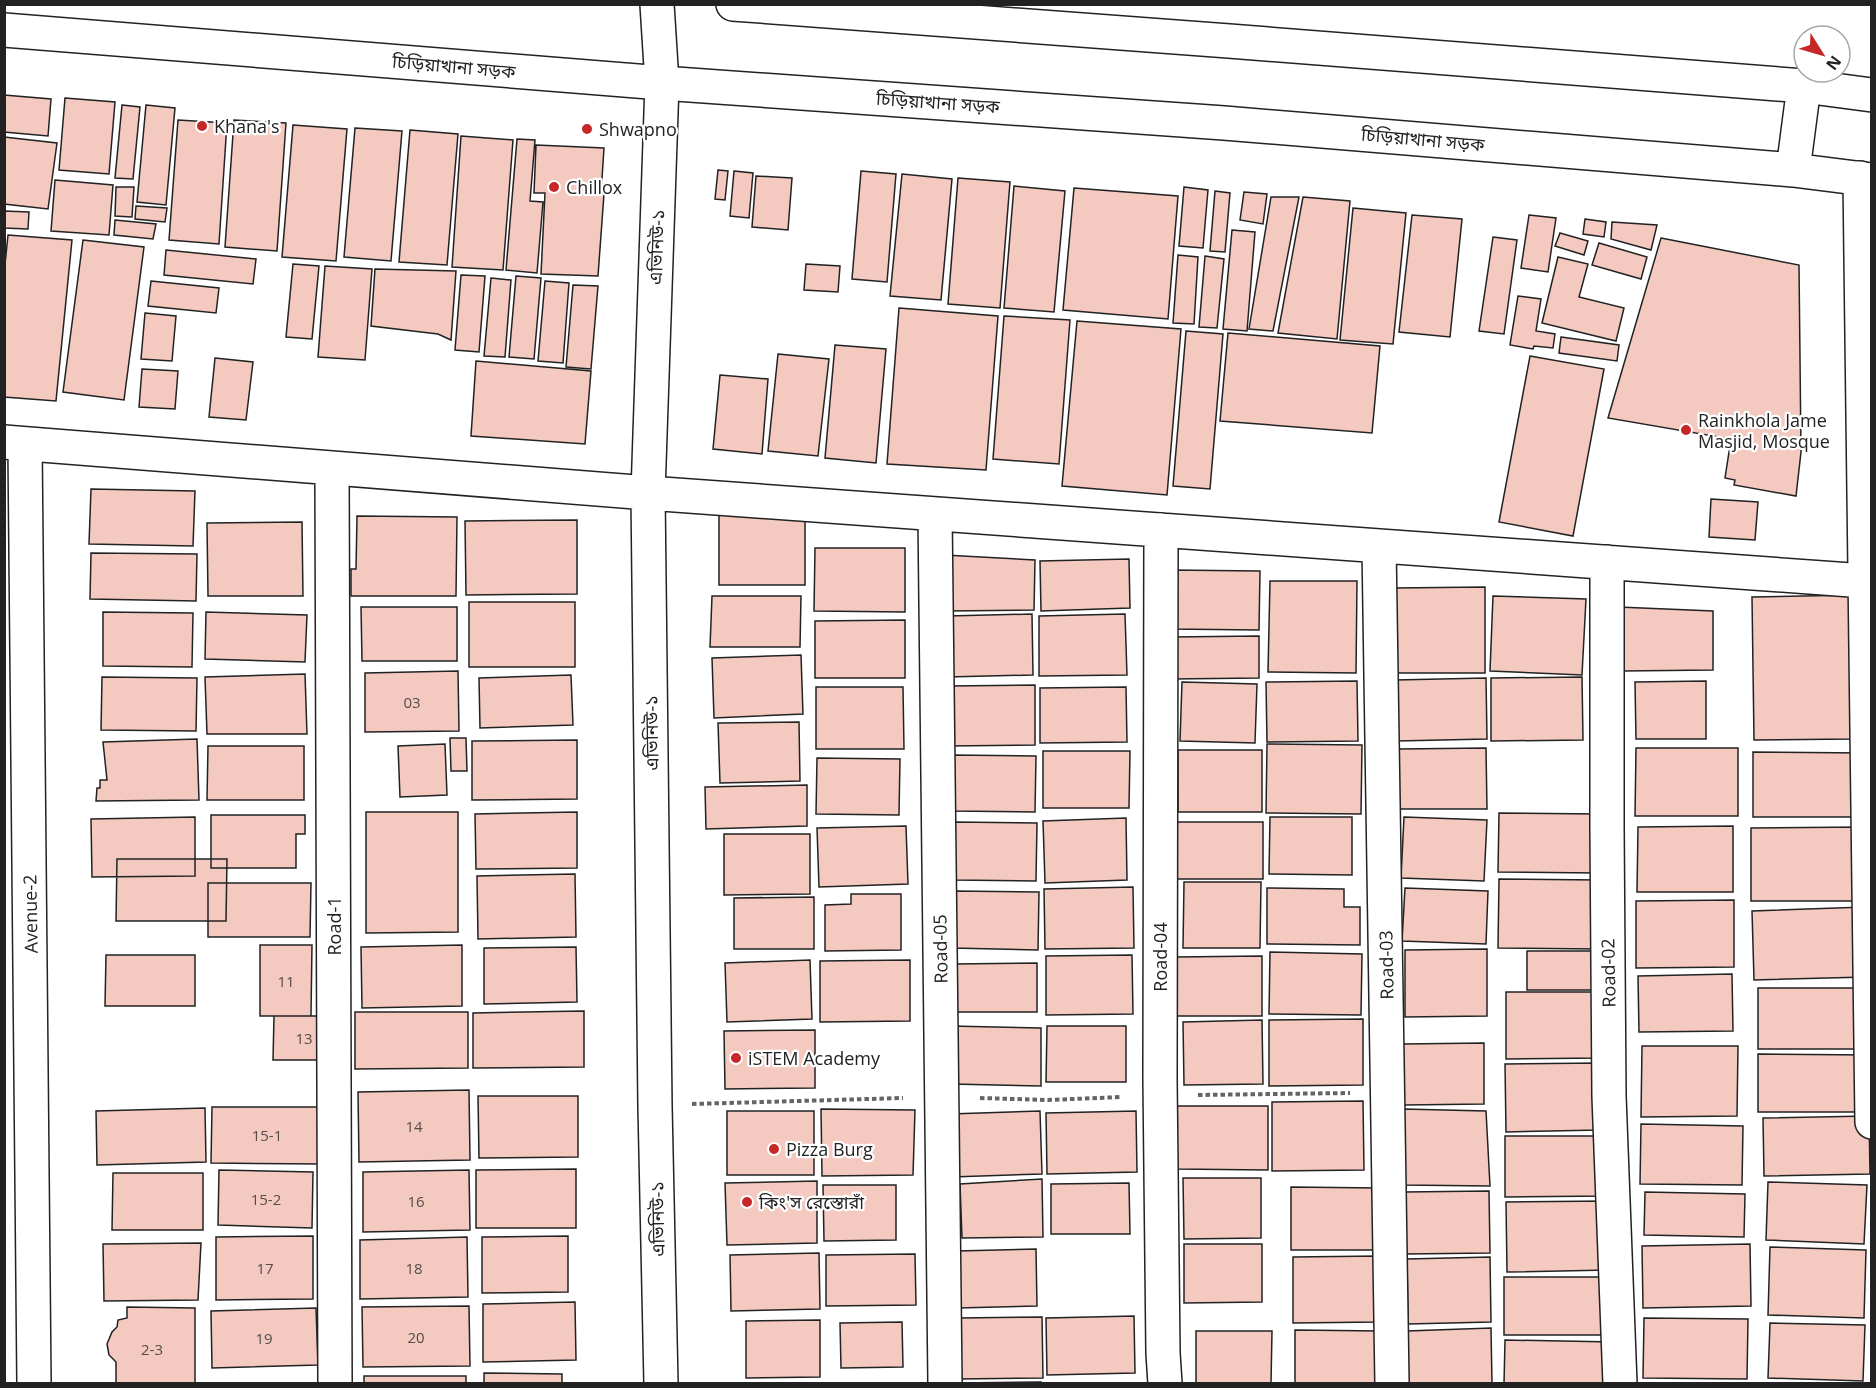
<svg xmlns="http://www.w3.org/2000/svg" width="1876" height="1388" font-family="'Open Sans','Noto Sans Bengali',sans-serif">
<rect width="100%" height="100%" fill="#fff"/>
<path fill="#f3c9c0" stroke="#222" stroke-width="1.5" d="M4 95 51 99 48 136 4 132Z
M65 98 115 102 109 174 59 170Z
M122 105 140 107 133 179 115 178Z
M146 105 175 108 166 205 137 202Z
M178 120 227 123 219 244 169 240Z
M234 120 286 123 277 251 225 247Z
M293 125 347 129 336 261 282 257Z
M355 128 402 131 391 261 344 257Z
M410 130 458 134 447 265 399 262Z
M461 136 513 140 503 270 452 267Z
M4 137 57 143 48 209 4 204Z
M517 139 535 140 530 201 543 202 537 273 506 270Z
M536 145 604 148 601 194H604L598 276 541 274 545 193H534Z
M718 170 728 171 725 200 715 199Z
M734 171 753 173 749 218 730 216Z
M861 171 896 174 887 282 852 279Z
M902 174 952 179 941 300 890 296Z
M756 176 792 178 788 230 752 227Z
M958 178 1010 182 1000 308 948 304Z
M55 180 113 185 109 235 51 231Z
M1014 186 1065 191 1054 312 1004 308Z
M116 187H134L132 217 115 216Z
M1184 187 1208 190 1203 248 1179 246Z
M1074 188 1178 196 1168 319 1063 310Z
M1215 191 1230 193 1225 252 1210 251Z
M1244 192 1267 194 1263 224 1240 220Z
M1271 197H1299L1273 331 1249 329Z
M1303 197 1350 201 1337 339 1278 333Z
M136 206 167 208 165 222 135 219Z
M1353 208 1406 213 1393 344 1340 340Z
M4 211 29 212 28 229 4 228Z
M1412 215 1462 219 1450 337 1399 332Z
M1529 215 1556 218 1548 272 1521 268Z
M1585 219 1606 222 1604 237 1583 234Z
M115 220 156 224 153 239 114 235Z
M1612 222 1657 225 1651 250 1611 239Z
M1232 230 1255 232 1247 331 1223 329Z
M1560 233 1588 241 1584 255 1555 246Z
M8 235 72 240 56 401 4 397V274Z
M1493 237 1517 240 1504 334 1479 331Z
M1661 238 1799 265 1801 452 1796 496 1734 485 1735 480 1725 478 1731 439 1608 418Z
M83 240 144 247 124 400 63 392Z
M1599 243 1647 257 1641 279 1592 265Z
M166 250 256 259 253 284 164 275Z
M1178 255 1198 257 1194 324 1173 323Z
M1205 256 1224 259 1217 328 1199 327Z
M1558 257 1588 264 1579 297 1624 308 1616 341 1542 323Z
M293 264 319 266 312 339 286 337Z
M806 264 840 266 838 292 804 290Z
M325 266 372 269 365 360 318 357Z
M375 269 456 271 451 340 438 334 371 326Z
M461 275 485 276 479 352 455 350Z
M516 276 541 278 534 359 509 357Z
M491 278 511 280 505 357 484 356Z
M151 281 219 288 216 313 148 306Z
M545 281 569 283 563 363 538 361Z
M573 285 598 286 591 369 566 367Z
M1518 296 1541 299 1536 331 1555 334 1553 348 1534 346 1533 349 1510 345Z
M899 308 998 316 986 470 887 464Z
M145 313 176 316 172 361 141 359Z
M1004 316 1070 320 1059 464 993 459Z
M1077 321 1181 329 1167 495 1062 486Z
M1186 331 1223 334 1210 489 1173 486Z
M1228 333 1380 346 1372 433 1220 421Z
M1561 337 1619 345 1617 361 1559 353Z
M835 345 886 349 876 463 825 458Z
M778 354 829 359 818 456 768 451Z
M1530 356 1604 369 1573 536 1499 522Z
M215 358 253 362 246 420 209 417Z
M476 361 591 371 585 444 471 436Z
M142 369 178 371 175 409 139 407Z
M720 375 768 379 762 454 713 449Z
M91 489 195 491 193 546 89 544Z
M1711 499 1758 502 1755 540 1709 537Z
M719 509H805V585H719Z
M357 516 457 517 456 596H351V569H356Z
M577 520V594L466 595 465 521Z
M302 522 303 596H208L207 523Z
M815 548H905V612L814 611Z
M91 553 197 554 196 601 90 599Z
M944 555 1035 560 1034 610 946 611Z
M1129 559 1130 608 1041 611 1040 561Z
M1170 570 1260 571 1259 630 1169 629Z
M1270 581H1357L1356 673 1268 672Z
M1485 587V673H1394V588Z
M1853 595 1854 739 1754 740 1752 597Z
M712 596H801L800 647H710Z
M1493 596 1586 599 1582 675 1490 671Z
M469 602H575V667H469Z
M361 607H457V661H362Z
M1618 607 1713 611V670L1623 671Z
M103 612 193 613 192 667 103 666Z
M206 612 307 615 305 662 205 659Z
M1032 614 1033 675 947 677V616Z
M1125 614 1127 675 1039 676V616Z
M905 620V678H815V621Z
M1259 636V678L1171 679V637Z
M801 655 803 714 714 718 712 658Z
M458 671 459 731 365 732V673Z
M305 674 307 734H207L205 677Z
M571 675 573 725 480 728 479 678Z
M102 677 197 678 196 731 101 730Z
M1582 677 1583 740 1491 741V678Z
M1486 678 1487 739 1397 741 1395 680Z
M1357 681 1358 741 1267 742 1266 682Z
M1706 681V739H1636L1635 682Z
M1182 682 1257 684 1255 743 1180 741Z
M1035 685V745L947 746V686Z
M816 687H903L904 749H816Z
M1126 687 1127 742 1040 743V688Z
M799 722 800 781 720 783 718 723Z
M450 738H466L467 771H451Z
M197 739 199 800 96 801 97 788H100V780H107L103 742Z
M577 740V799L472 800V741Z
M445 744 447 795 400 797 398 746Z
M1267 744 1362 745 1361 814 1266 813Z
M208 746H304V800H207Z
M1486 748 1487 809H1399V749Z
M1636 748H1738V816H1635Z
M1178 750H1262V812H1178Z
M1043 751H1130L1129 808H1043Z
M1753 752 1865 753 1864 817H1753Z
M952 755 1036 756 1035 812 951 811Z
M817 758 900 759 899 815 816 814Z
M807 785V826L706 829 705 787Z
M366 812H458V932L366 933Z
M577 812V868L476 869 475 814Z
M1499 813 1599 814 1598 873 1498 872Z
M211 815H305V834H296V868H211Z
M195 817V876L92 877 91 819Z
M1270 817H1352V875L1269 874Z
M1404 817 1487 820 1484 881 1401 878Z
M1126 818 1127 880 1045 883 1043 821Z
M954 822 1037 823 1036 881 953 880Z
M1174 822H1263V879H1174Z
M906 826 908 884 819 887 817 828Z
M1733 826V892H1637L1638 827Z
M1861 827V901H1751V828Z
M724 834H810V894L724 895Z
M117 859H227L226 921H116Z
M575 874 576 937 478 939 477 876Z
M1499 879 1600 880 1598 949 1498 948Z
M1184 882H1261L1260 948H1183Z
M208 883H311L310 937H208Z
M1133 887 1134 948 1045 949 1044 889Z
M1267 888 1344 889V907H1360V945L1267 944Z
M1405 888 1488 891 1486 944 1402 941Z
M953 891 1039 892 1038 950 952 948Z
M851 894H901V950L825 951V905L851 904Z
M814 897V949H734V898Z
M1734 900V967L1636 968V901Z
M1865 907 1866 977 1754 980 1752 911Z
M260 945H312L311 1016H260Z
M462 945V1006L362 1008 361 947Z
M576 947 577 1002 484 1004V948Z
M1487 949V1016L1405 1017V950Z
M1527 951H1600V990H1527Z
M1270 952 1362 954 1361 1015 1269 1014Z
M106 955H195V1006H105Z
M1132 955 1133 1014 1046 1015V956Z
M1262 956V1016H1176L1175 957Z
M810 960 812 1019 727 1022 725 963Z
M910 960V1021L820 1022V961Z
M1037 963V1012H954L953 964Z
M1732 974 1733 1031 1639 1032 1638 976Z
M1758 988H1869V1049H1758Z
M1506 992H1602L1601 1058 1506 1059Z
M584 1011V1067L473 1068V1013Z
M355 1012H468V1068L355 1069Z
M274 1016H335V1060H273Z
M1363 1019V1085L1269 1086V1020Z
M1262 1020 1263 1084 1184 1085 1183 1022Z
M950 1026 1041 1028V1086L951 1084Z
M1047 1026H1126V1082H1046Z
M815 1030V1088L725 1089 724 1031Z
M1484 1043V1104L1404 1105 1403 1044Z
M1642 1046H1738L1737 1116 1641 1117Z
M1758 1054 1871 1055 1870 1112H1758Z
M1600 1063V1130L1506 1132 1505 1064Z
M469 1090 470 1160 359 1162 358 1092Z
M478 1096H578V1157L479 1158Z
M1363 1101 1364 1170 1272 1171V1102Z
M1175 1106H1268V1170L1175 1169Z
M212 1107H322V1164L211 1163Z
M205 1108 206 1162 97 1165 96 1111Z
M821 1109 915 1110 913 1175 822 1176Z
M1403 1109 1486 1111 1490 1186 1402 1185Z
M727 1111H814V1175H727Z
M1040 1111 1042 1174 952 1177 950 1114Z
M1136 1111 1137 1172 1047 1174 1046 1113Z
M1869 1116 1870 1174 1764 1176 1763 1118Z
M1641 1124 1743 1126 1742 1185 1640 1184Z
M1505 1136H1608V1196L1505 1197Z
M576 1169V1228H476V1170Z
M219 1170 313 1172 312 1228 218 1225Z
M469 1170 470 1230 363 1232V1172Z
M113 1173H203V1230H112Z
M1183 1178H1261V1238L1184 1239Z
M1042 1179 1043 1237 962 1238 960 1184Z
M817 1181V1243L727 1245 725 1183Z
M1768 1182 1867 1185 1864 1244 1766 1240Z
M1129 1183 1130 1234H1051V1184Z
M823 1185H896V1240L824 1241Z
M1291 1187 1379 1188 1378 1250H1291Z
M1489 1191 1490 1253 1405 1254 1404 1192Z
M1645 1192 1745 1194 1744 1237 1644 1235Z
M1609 1201V1270L1507 1272 1506 1202Z
M313 1236V1299L216 1300V1237Z
M568 1236V1292L482 1293V1237Z
M467 1237 468 1297 360 1299V1240Z
M201 1243 198 1300 104 1301 103 1244Z
M1184 1244H1262V1302L1184 1303Z
M1750 1244 1751 1306 1643 1308 1642 1246Z
M1770 1247 1866 1250 1864 1318 1768 1315Z
M1036 1249 1037 1306 958 1308 957 1251Z
M819 1253 820 1309 731 1311 730 1255Z
M915 1254 916 1305 826 1306V1255Z
M1379 1256V1322L1293 1323V1257Z
M1490 1257 1491 1322 1408 1324 1407 1259Z
M1504 1277H1610V1335H1504Z
M575 1302 576 1360 483 1362V1304Z
M469 1306 470 1366 363 1367 362 1307Z
M127 1307 195 1308V1384H116V1362L109 1355 107 1344 112 1332 117 1327 118 1320 127 1318Z
M316 1308 318 1365 212 1368 211 1311Z
M1134 1316 1135 1373 1047 1375 1046 1318Z
M1042 1317 1043 1378 958 1379V1318Z
M1644 1318 1748 1319 1747 1379 1643 1378Z
M820 1320V1377L746 1378V1321Z
M902 1322 903 1367 841 1368 840 1323Z
M1770 1323 1865 1325 1863 1381 1768 1378Z
M1491 1328 1492 1384H1408L1407 1331Z
M1295 1330 1381 1331 1380 1384H1295Z
M1196 1331H1272L1271 1384H1196Z
M1505 1340 1613 1342V1384H1504Z
M484 1373 562 1374V1384H484Z
M364 1376H466V1384H364Z
M1041 1382V1384H957V1383Z"/>
<g fill="none" stroke-linecap="round" stroke-linejoin="round">
<g stroke="#222" stroke-width="36">
<path id="minor" d="M1860 178 1872 1122
M4 442 648 493 1865 581
M25 444 34 1384
M332 468 335 1384
M935 514 945 1384
M1161 530 1160 1079 1163 1353 1165 1384
M1379 546 1392 1384
M1607 562V827L1609 1096 1620 1384
M661 1384 655 1106 648 493 662 83"/>
</g>
<g stroke="#222" stroke-width="36">
<path id="major" d="M657 4 662 83
M733 4 1229 41 1804 86 1872 95
M4 30 662 83 1224 123 1793 170 1872 180
M1793 170 1804 86"/>
</g>
<path stroke="#646464" stroke-width="4" stroke-dasharray="4.5 3" stroke-linecap="butt" d="M1198 1095 1350 1093
M980 1098 1048 1100 1122 1097
M692 1104 903 1098"/>
<use href="#minor" stroke="#fff" stroke-width="33"/>
<use href="#major" stroke="#fff" stroke-width="33"/>
</g>
<g fill="#c62828" stroke="#fff" stroke-width="2">
<circle cx="202" cy="126" r="6"/>
<circle cx="587" cy="129" r="6"/>
<circle cx="554" cy="187" r="6"/>
<circle cx="1686" cy="430" r="6"/>
<circle cx="736" cy="1058" r="6"/>
<circle cx="774" cy="1149" r="6"/>
<circle cx="747" cy="1202" r="6"/>
</g>
<g text-anchor="middle" dominant-baseline="central" stroke-width="4.5" stroke-linejoin="round" paint-order="stroke">
<g font-size="15" fill="#564c4a">
<text x="412" y="702">03</text>
<text x="286" y="981">11</text>
<text x="304" y="1038">13</text>
<text x="414" y="1126">14</text>
<text x="267" y="1135">15-1</text>
<text x="266" y="1199">15-2</text>
<text x="416" y="1201">16</text>
<text x="265" y="1268">17</text>
<text x="414" y="1268">18</text>
<text x="416" y="1337">20</text>
<text x="264" y="1338">19</text>
<text x="152" y="1349">2-3</text>
</g>
<g font-size="18" fill="#222" stroke="#fff">
<text transform="translate(454 66) rotate(5)">চিড়িয়াখানা সড়ক</text>
<text transform="translate(938 102) rotate(4)">চিড়িয়াখানা সড়ক</text>
<text transform="translate(1423 139) rotate(5)">চিড়িয়াখানা সড়ক</text>
<text transform="translate(656 247) rotate(-88)">এভিনিউ-১</text>
<text transform="translate(651 733) rotate(-91)">এভিনিউ-১</text>
<text transform="translate(30 914) rotate(-91)">Avenue-2</text>
<text transform="translate(334 926) rotate(-90)">Road-1</text>
<text transform="translate(940 949) rotate(-91)">Road-05</text>
<text transform="translate(1160 957) rotate(-90)">Road-04</text>
<text transform="translate(1386 965) rotate(-91)">Road-03</text>
<text transform="translate(1608 973) rotate(-91)">Road-02</text>
<text transform="translate(657 1219) rotate(-91)">এভিনিউ-১</text>
</g>
<g font-size="18" fill="#222" stroke="#fff" text-anchor="start">
<text x="214" y="126">Khana's</text>
<text x="599" y="129">Shwapno</text>
<text x="566" y="187">Chillox</text>
<text x="1698" y="420">Rainkhola Jame<tspan x="1698" dy="21">Masjid, Mosque</tspan></text>
<text x="748" y="1058">iSTEM Academy</text>
<text x="786" y="1149">Pizza Burg</text>
<text x="759" y="1202">কিং'স রেস্তোরাঁ</text>
</g>
</g>
<rect width="1876" height="1388" fill="none" stroke="#222222" stroke-width="12"/>
<g transform="translate(1822 54) rotate(127)"><circle r="28" fill="#ffffff" stroke="#a7a7a7" stroke-width="1.5"/>
<path d="M0-4.5L10 22L0 15L-10 22Z" fill="#c62828"/>
<text y="-9" font-size="16" font-weight="bold" text-anchor="middle" fill="#222222">N</text>
</g>
</svg>
